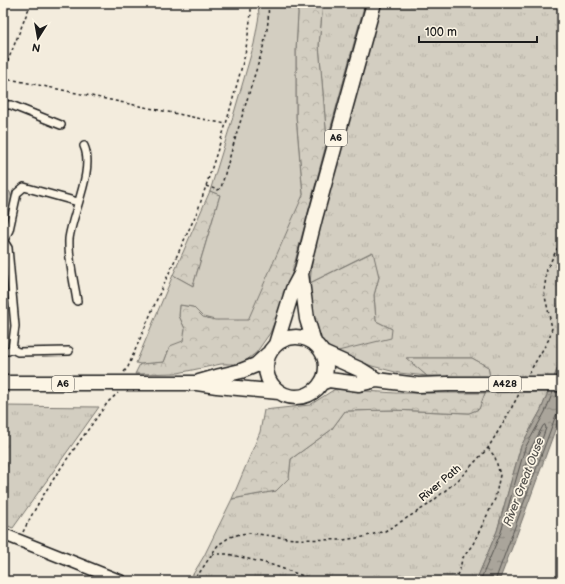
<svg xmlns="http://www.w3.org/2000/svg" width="565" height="584" font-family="'Balsamiq Sans',sans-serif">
<defs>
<pattern id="grass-tufts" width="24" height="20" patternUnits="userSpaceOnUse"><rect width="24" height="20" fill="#d3cec1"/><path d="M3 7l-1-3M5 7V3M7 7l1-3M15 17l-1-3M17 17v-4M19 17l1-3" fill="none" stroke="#b5b0a5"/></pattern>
<pattern id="forest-crowns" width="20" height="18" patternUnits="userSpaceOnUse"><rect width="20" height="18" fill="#d3cec1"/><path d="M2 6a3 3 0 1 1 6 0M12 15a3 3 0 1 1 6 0" fill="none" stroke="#b5b0a5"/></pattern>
<pattern id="water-ripples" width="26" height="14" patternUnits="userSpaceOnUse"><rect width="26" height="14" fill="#aaa59b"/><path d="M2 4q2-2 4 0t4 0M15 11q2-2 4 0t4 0" fill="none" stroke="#8a867e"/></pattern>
</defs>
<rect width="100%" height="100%" fill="#f3ecdd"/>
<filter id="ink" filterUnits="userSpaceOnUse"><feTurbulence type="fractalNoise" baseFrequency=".025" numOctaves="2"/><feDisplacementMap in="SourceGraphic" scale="8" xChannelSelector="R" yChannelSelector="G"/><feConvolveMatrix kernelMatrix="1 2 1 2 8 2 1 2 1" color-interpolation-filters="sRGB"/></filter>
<g filter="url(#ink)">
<path fill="url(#grass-tufts)" stroke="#78756e" d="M323 3H365L327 141 319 45Z
M379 3H562V357L554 378 490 377 488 367 472 358H407L427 376 399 373 372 366 334 352 392 329 376 321 374 295 379 277 372 252 310 283 314 242Z
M548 392 541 410 521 446 497 531 476 581H189L204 556 232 499 276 491 289 478 291 459 331 430 345 411 392 410 469 413 479 409 485 393Z
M3 406 99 407 13 528 3 524Z"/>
<path fill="url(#forest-crowns)" stroke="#78756e" d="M296 3H323L319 45 327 141 288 288 270 333 256 353 241 364H221L178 373 135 374 140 364 164 362 170 346 185 329 179 316 180 305 193 307 303 195 296 117V50L298 13Z
M210 191 220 195 193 286 173 275Z
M373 252 379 277 374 295 376 321 392 329 391 338 334 352 319 338 311 316 310 283Z
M406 358H472L488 367 490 377 427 376Z
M335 389 396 393H485L479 409 469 413 392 410 345 411 331 430 291 459 289 478 276 491 232 499 260 432 264 410 310 405Z"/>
<path fill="#d3cec1" stroke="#78756e" d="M258 3H296L298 13 296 50V117L303 195 248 320H215L203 317 193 307 180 305 179 316 185 329 183 341 170 346 164 362 140 364 136 363 173 275 193 286 220 195 210 191 232 120 254 44 259 16Z
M3 188 10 192 12 199V204L3 235Z"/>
<path fill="url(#water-ripples)" stroke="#716e68" d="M562 357V411L513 545 499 581H476L497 531 521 446 541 410Z"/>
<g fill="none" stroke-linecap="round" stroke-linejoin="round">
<path stroke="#55534f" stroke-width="1" d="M545 425 546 428 518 506 515 507 514 505 530 450 543 426Z
M480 581 501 532 525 448 545 412 553 392
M495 581 556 415 559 412H562"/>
<g stroke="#1c1c1c" stroke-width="10">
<path id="street" d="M3 107 6 105H11L61 125
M3 240 8 248 15 326 12 349
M4 240 9 230 17 193 24 187 78 202
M77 301C74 281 68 259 69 239 72 213 95 170 84 146
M3 351H8L12 349 18 352 69 351"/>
</g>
<g stroke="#1c1c1c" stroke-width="14">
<path id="secondary" d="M3 534 121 581"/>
</g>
<g stroke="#1c1c1c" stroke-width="17">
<path id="highway" d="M301 274 307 319 314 342
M266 367a30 30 0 1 1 60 0a30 30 0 1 1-60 0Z
M276 344 293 289 301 274 315 218 374 3
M323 353 361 370 377 380
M199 382 220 376 241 371 256 365 268 354
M3 383H197L217 386 279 392
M321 383 329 380 359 384 377 380 418 385 448 384"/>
</g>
<path stroke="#1c1c1c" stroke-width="1.5" stroke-dasharray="3 3" stroke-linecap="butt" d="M3 73 31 3
M3 80H14L226 124
M206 186 218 190 221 188C230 155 240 123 250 90 258 62 271 32 268 3
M124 372 128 367 157 299 198 210 206 186 226 124 245 55 251 14V3
M529 373 549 339 552 328 544 292 547 269 562 239
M23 532C46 485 78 444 108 402L118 393
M212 554H228L269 564 318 581
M191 581 200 572 218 545 230 537 240 534 250 533 294 539 343 540 363 537 385 531 402 521 428 505 459 479 488 448 505 420 519 394
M454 581 460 569 462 559 473 544 495 499 500 475 495 457 488 448"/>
<use href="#street" stroke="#fcf5e5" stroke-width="7"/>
<use href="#secondary" stroke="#fcf5e5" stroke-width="11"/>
<use href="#highway" stroke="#fcf5e5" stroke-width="14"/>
<g stroke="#1c1c1c" stroke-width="17" stroke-linecap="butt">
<path id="highway-bridge" d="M448 384H562"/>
</g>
<use href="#highway-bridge" stroke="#fcf5e5" stroke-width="14"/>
</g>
</g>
<g text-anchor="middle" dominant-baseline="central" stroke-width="3.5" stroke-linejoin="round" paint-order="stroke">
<g fill="#fcf5e5" stroke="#5f5d58" stroke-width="1">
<rect x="325" y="130" width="22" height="16" rx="3"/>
<rect x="52" y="376" width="22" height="16" rx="3"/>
<rect x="489" y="376" width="32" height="16" rx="3"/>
</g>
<g font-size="10" font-weight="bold" fill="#1c1c1c">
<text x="336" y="138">A6</text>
<text x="63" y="384">A6</text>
<text x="505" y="384">A428</text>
</g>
<g font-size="11" fill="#1c1c1c" stroke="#fcf5e5">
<text transform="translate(440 483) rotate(-40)">River Path</text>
</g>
<g font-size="12" font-style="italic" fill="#55534f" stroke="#fcf5e5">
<text transform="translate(524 482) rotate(-69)">River Great Ouse</text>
</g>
</g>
<rect width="565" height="584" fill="none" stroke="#fcf5e5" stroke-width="16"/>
<rect x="8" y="8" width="549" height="568" fill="none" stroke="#1c1c1c" stroke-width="1.5" filter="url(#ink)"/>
<g transform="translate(38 38) rotate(191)" stroke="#fcf5e5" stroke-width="3" paint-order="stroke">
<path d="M0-3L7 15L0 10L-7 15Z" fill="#1c1c1c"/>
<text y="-6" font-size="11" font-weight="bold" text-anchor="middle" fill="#1c1c1c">N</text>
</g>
<path d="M419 36v6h118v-6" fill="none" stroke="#1c1c1c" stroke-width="2"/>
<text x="425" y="36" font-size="12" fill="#1c1c1c" stroke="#fcf5e5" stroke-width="3" paint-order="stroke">100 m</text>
</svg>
